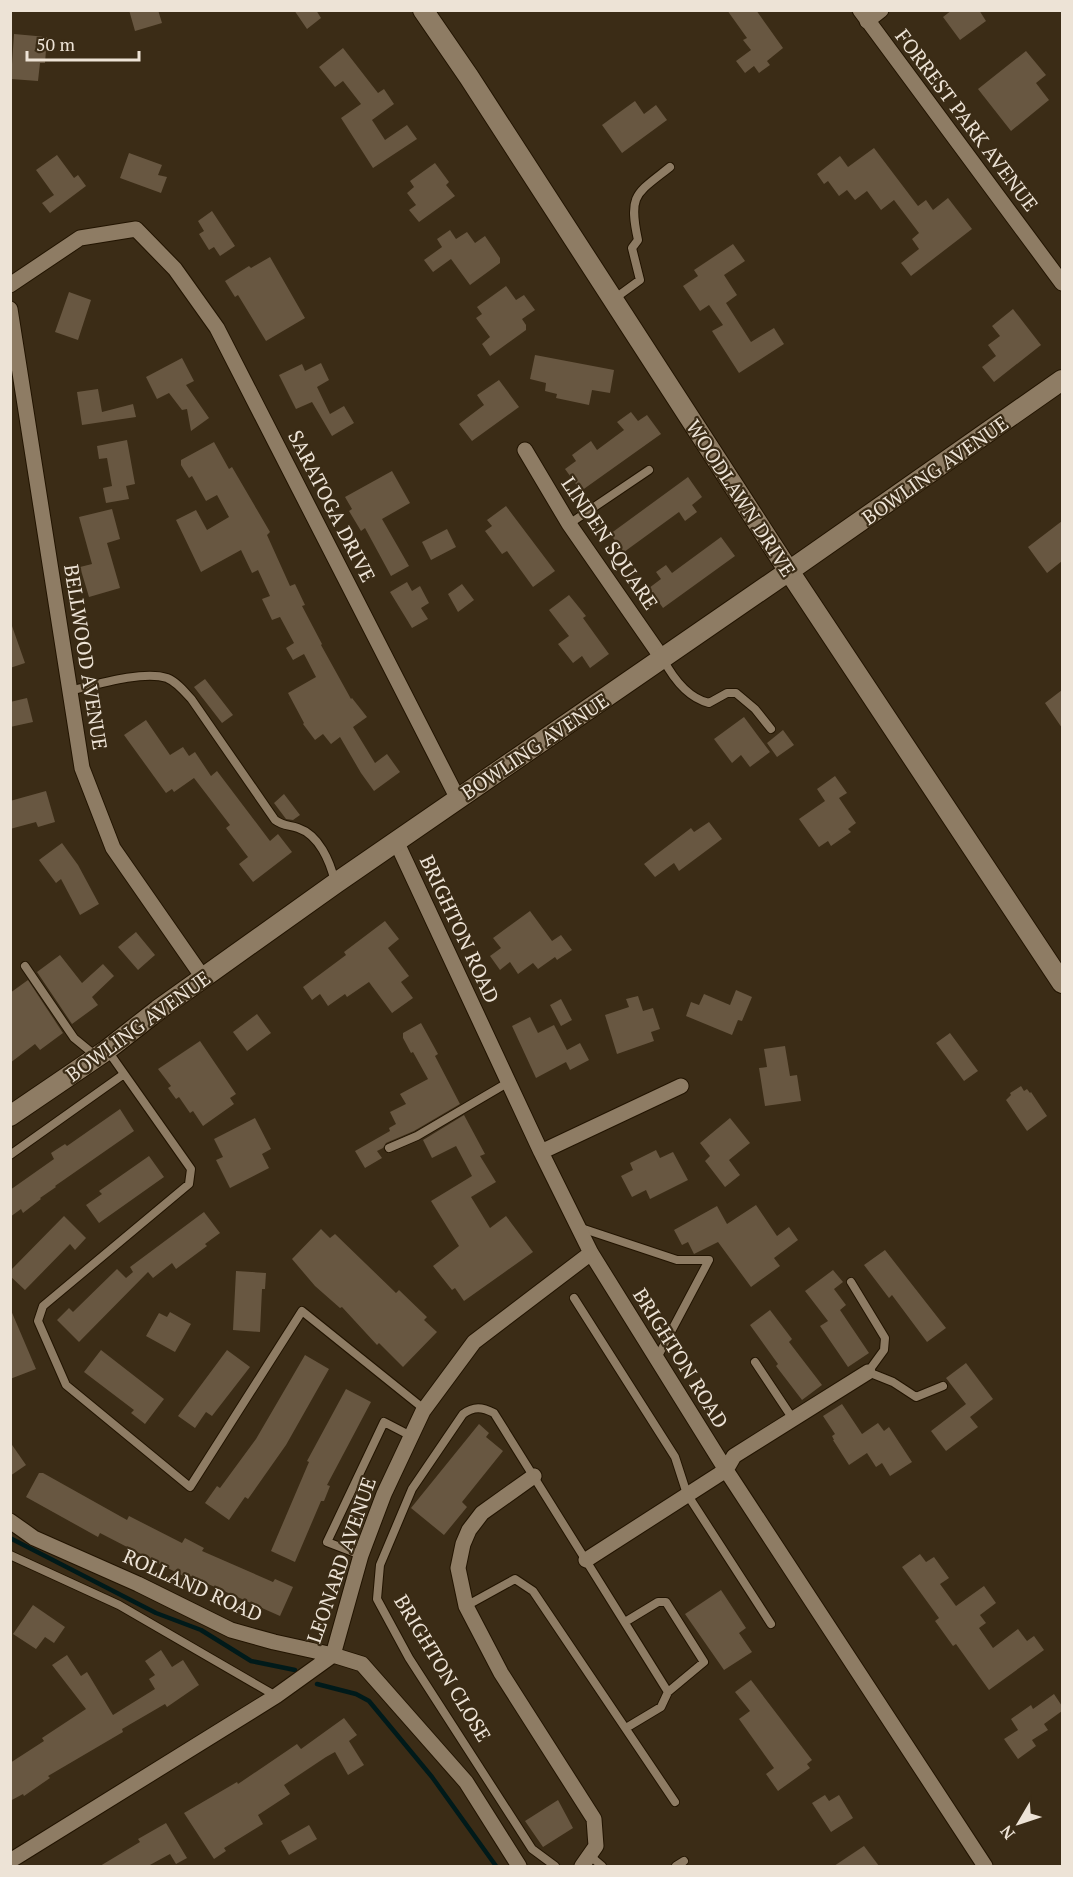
<svg xmlns="http://www.w3.org/2000/svg" width="1073" height="1877" font-family="'PT Serif',serif">
<rect width="100%" height="100%" fill="#3b2c16"/>
<g fill="none" stroke-linecap="round" stroke-linejoin="round">
<path stroke="#001a1a" stroke-width="4.5" d="M10 1538 156 1613 201 1630 251 1661 295 1670
M317 1684 356 1694 369 1701 432 1777 496 1866"/>
</g>
<path fill="#685741" d="M129 10H158L162 23 135 31Z
M294 10H316L321 18 307 29Z
M727 10H756L783 48 767 61 770 65 759 73 754 66 745 73 736 61 751 50 743 40 747 38Z
M952 10H979L986 21 960 40 943 17Z
M14 34 47 37 45 63H40L38 81 11 79Z
M343 48 378 93 384 89 394 104 372 120 385 140 407 125 417 139 373 168 341 118 361 104 343 81 335 87 319 67Z
M1026 51 1046 75 1036 83 1049 100 1011 131 978 89Z
M635 101 644 114 656 105 667 120 622 153 602 125Z
M874 148 918 206 926 200 933 210 948 198 972 229 911 276 901 263 919 249 912 239 919 233 894 200 881 210 867 191 855 200 847 190 839 196 828 181 824 184 817 174 840 156 848 167Z
M129 153 162 165 158 175 167 177 161 193 120 178Z
M57 155 74 178 78 175 86 186 50 213 42 203 54 195 36 170Z
M435 163 449 182 446 185 455 196 419 222 409 210 416 205 407 193 414 187 410 181Z
M212 211 235 246 220 256 214 247 209 250 199 234 204 231 198 221Z
M450 230 456 239 467 232 475 243 485 236 500 258V263L470 285 451 259 433 272 424 260 442 247 437 239Z
M733 244 745 261 724 275 737 295 726 303 751 342 774 328 784 344 739 373 712 331 723 325 709 305 700 311 683 286 698 276 694 270Z
M270 257 305 318 266 341 238 295 235 297 225 281 249 266 251 268Z
M506 286 516 300 524 295 535 310 522 319 526 325V330L490 356 482 344 490 337 476 318 482 314 477 307Z
M69 292 91 300 78 340 55 332Z
M1013 309 1041 345 994 382 982 367 996 356 988 345 1000 336 992 326Z
M535 355 614 370 610 393 592 390 589 405 556 398 557 394 545 391 546 383 530 379Z
M182 358 194 381 186 385 209 418 191 431 187 409 182 410 169 393 157 399 146 377Z
M321 363 329 380 317 387 330 414 344 406 354 423 332 436 312 402 296 409 279 375 302 364 305 371Z
M499 380 519 407 472 441 459 424 484 405 477 395Z
M98 389 102 412 133 404 136 417 82 425 77 392Z
M631 412 638 421 647 415 661 434 581 491 565 469 576 461 572 455 591 441 597 450 624 430 617 422Z
M127 440 135 484 126 486 129 499 106 503 103 488 112 486 107 458 99 459 97 446Z
M214 442 229 469 232 467 270 532 267 535 290 586 295 584 305 605 302 606 322 644 321 645 351 699 352 698 367 717 353 727 375 763 387 754 400 772 374 791 361 773 340 737 331 744 323 734 315 740 303 724 304 723 288 693 316 677 304 654 293 660 286 648 294 643 280 617 272 620 262 599 270 596 258 570 252 573 241 550 201 572 176 520 196 510 207 530 229 517 217 495 206 501 192 476 189 478 181 465V460Z
M392 471 410 503 382 519 409 566 391 576 365 528 361 531 349 511 352 509 345 497Z
M688 477 702 497 692 505 697 512 685 521 679 512 624 552 610 534Z
M506 506 555 571 533 587 507 551 502 554 485 531 492 526 487 520Z
M112 509 120 539 107 543 120 588 89 597 80 567 92 564 79 517Z
M1062 521V561L1047 573 1028 547Z
M447 529 456 547 431 560 422 542Z
M721 537 735 556 663 608 649 588 661 579 656 572 666 565 672 573Z
M407 582 412 591 420 586 429 603 421 608 428 619 412 628 390 592Z
M462 584 474 600 458 612 448 594Z
M569 595 586 616 583 618 609 654 590 668 582 656 573 663 558 644 569 636 549 610Z
M12 626 25 663 10 668V627Z
M205 679 233 715 222 723 194 687Z
M1062 690V728L1045 703Z
M27 698 33 722 10 727V702Z
M744 717 770 752 750 767 741 755 732 763 714 739Z
M146 720 170 755 183 747 189 756 195 752 211 776 217 771 270 841 278 834 292 852 253 882 239 864 248 857 226 828 230 825 194 778 174 792 172 789 166 793 124 735Z
M783 730 794 745 777 757 767 743Z
M835 776 847 793 839 798 856 823 848 829 851 832 831 846 828 841 819 847 799 819 825 801 817 789Z
M46 791 55 822 38 827 36 822 10 829V801Z
M284 794 300 815 293 820 286 819 274 803Z
M709 822 722 839 679 871 674 863 655 877 644 864 691 828 694 832Z
M62 843 78 865 99 904 80 915 61 879 56 883 39 860Z
M530 911 552 941 561 935 572 950 557 960 555 957 538 969 533 963 518 974 510 962 500 970 490 956 501 948 493 938Z
M385 921 399 939 388 948 409 976 401 982 413 998 392 1013 369 982 347 997 345 994 328 1006 320 994 312 1000 303 987 346 955 344 952Z
M136 932 155 955 138 970 118 947Z
M60 955 82 983 103 964 114 976 92 997 98 1005 72 1024 37 972Z
M28 980 63 1033 40 1050 35 1044 10 1063V993Z
M736 990 752 997 742 1021 738 1020 732 1035 686 1016 691 1002 699 1005 704 994 730 1005Z
M638 996 643 1011 653 1008 660 1029 651 1032 654 1041 617 1054 605 1015 629 1007 626 999Z
M561 999 572 1020 561 1026 550 1005Z
M257 1014 271 1033 247 1051 233 1032Z
M530 1017 538 1033 554 1025 567 1050 580 1043 589 1060 570 1070 566 1062 536 1078 512 1026Z
M421 1023 438 1054 435 1056 460 1104 414 1131 386 1143 383 1148 377 1151 382 1158 365 1168 355 1151 390 1131 389 1128 396 1124 390 1112 406 1104 400 1094 428 1079 413 1052 411 1053 403 1038V1033Z
M950 1033 978 1071 964 1081 936 1043Z
M200 1041 236 1094 230 1098 234 1104 203 1126 193 1111 190 1113 179 1097 176 1099 168 1088 171 1086 158 1069Z
M785 1046 790 1076 797 1075 801 1101 765 1106 759 1068 767 1067 764 1049Z
M1021 1086 1024 1091 1027 1089 1030 1093 1031 1092 1047 1116 1027 1131 1006 1100 1011 1095 1010 1093Z
M120 1109 134 1131 55 1186 56 1187 40 1198 41 1199 23 1213 21 1209 10 1217V1190L54 1159 51 1153 65 1144 67 1146Z
M464 1115 485 1154 480 1156 496 1182 471 1197 490 1228 506 1216 533 1252 464 1301 455 1288 452 1290 433 1266 459 1246 431 1201 472 1176 456 1146 432 1158 423 1140Z
M255 1118 271 1149 262 1154 269 1168 230 1188 216 1160 223 1157 214 1139Z
M730 1118 750 1143 729 1160 740 1175 725 1187 705 1161 710 1156 700 1143Z
M656 1150 660 1158 673 1152 688 1180 650 1199 646 1190 632 1197 621 1176 633 1170 630 1163Z
M149 1156 164 1177 99 1223 86 1205 102 1194 99 1191Z
M756 1205 777 1236 789 1227 798 1240 774 1258 780 1266 751 1287 718 1242 694 1254 688 1242 682 1245 674 1230 717 1206 727 1224Z
M204 1212 220 1233 205 1244 207 1246 176 1269 172 1263 153 1278 148 1272 79 1342 57 1320 69 1308 73 1312 117 1269 126 1278 133 1272 130 1267Z
M64 1216 86 1238 75 1250 70 1244 25 1290 10 1276V1271Z
M321 1229 330 1238 335 1234 396 1293 399 1290 427 1317 424 1320 437 1332 403 1367 379 1343 377 1345 342 1307 340 1308 315 1286 292 1259Z
M885 1250 946 1328 927 1342 892 1295 889 1298 864 1265Z
M833 1270 843 1282 834 1289 846 1305 840 1310 869 1353 848 1367 820 1326 828 1321 805 1291Z
M236 1271 266 1273 265 1289H262L260 1332 233 1330Z
M10 1308 36 1369 10 1379Z
M770 1310 792 1339 789 1342 822 1385 802 1400 776 1366 778 1364 750 1325Z
M170 1312 191 1324 175 1352 146 1336 159 1313 167 1317Z
M101 1350 164 1399 145 1424 131 1413 134 1410 84 1372Z
M227 1350 250 1367 212 1416 206 1412 195 1428 178 1416Z
M305 1355 329 1369 286 1445 248 1499 245 1497 229 1520 205 1503 217 1486 220 1488 256 1439Z
M966 1363 993 1399 970 1417 978 1427 946 1451 931 1431 966 1404 946 1378Z
M346 1389 371 1402 327 1485 330 1486 324 1501H321L295 1562 271 1551 309 1462 307 1461Z
M842 1404 862 1434 878 1423 884 1431 889 1427 912 1462 890 1476 882 1463 876 1467 867 1453 849 1465 833 1440H834L832 1436 835 1434 823 1416Z
M479 1424 489 1433 486 1437 503 1451 462 1502 467 1507 444 1535 411 1508Z
M10 1442 26 1465 10 1476Z
M39 1473H43L127 1520 129 1516 182 1543 185 1538 204 1548 202 1551 273 1582 275 1579 293 1587 280 1616 190 1576 189 1579 100 1533 98 1537 26 1497Z
M920 1554 926 1562 934 1557 949 1578 940 1584 956 1606 984 1586 996 1603 980 1615 986 1623 979 1628 993 1648 1018 1629 1027 1641 1034 1636 1044 1650 989 1690 956 1644 953 1646 935 1621 939 1618 902 1567Z
M721 1590 746 1628 739 1633 752 1652 724 1670 685 1614Z
M33 1605 65 1627 54 1643 45 1637 36 1649 13 1634Z
M161 1650 172 1667 183 1660 199 1685 167 1707 165 1704 122 1729 123 1732 48 1776 50 1778 24 1796 23 1794 10 1801V1763L44 1741 42 1738 86 1709 52 1665 67 1655 81 1676 87 1672 113 1715 155 1689 149 1679 155 1675 145 1661Z
M751 1680 812 1760 807 1764 810 1768 778 1791 766 1774 774 1768 739 1719 750 1711 735 1692Z
M1054 1694 1062 1706V1711L1044 1724 1048 1730 1032 1740 1036 1746 1018 1759 1004 1739 1018 1730 1011 1719 1031 1705 1033 1709Z
M344 1718 357 1735 349 1741 364 1765 348 1775 335 1752 326 1757 284 1785 290 1794 258 1815 263 1824 224 1848 226 1851 214 1859 184 1813 237 1782 238 1784 297 1744 301 1749Z
M825 1795 829 1801 839 1795 853 1818 831 1832 812 1803Z
M558 1800 573 1828 543 1847 525 1821Z
M166 1823 187 1858 176 1864 170 1854 148 1866H100L140 1842 138 1839Z
M309 1825 317 1839 289 1855 281 1841Z
M864 1846 879 1866H834Z"/>
<g fill="none" stroke-linecap="round" stroke-linejoin="round">
<g stroke="#221401" stroke-width="10">
<path id="lane" d="M614 299 640 280 632 248 638 240C628 194 636 194 670 167
M569 524 649 470
M663 659C673 678 688 698 709 703L727 693H736L755 709 771 729
M70 691C95 685 143 670 167 678 177 682 185 692 192 700L275 820C283 826 289 825 298 828 319 835 330 861 335 882
M25 966 74 1038 96 1056
M108 1051 191 1169 189 1184 43 1306 38 1321 66 1385 190 1487 302 1311 424 1409
M389 1148 417 1136 509 1082
M10 1155 124 1074
M581 1228 677 1260H709L657 1358
M851 1282 885 1338 884 1350 868 1372 893 1382 916 1397 943 1386
M574 1298 675 1457 687 1494 771 1624
M755 1362 793 1419
M10 1555 119 1605 276 1696
M361 1555 327 1542 384 1422 411 1436
M466 1606 515 1579 533 1591 675 1802
M625 1622 658 1602H666L704 1662 668 1692 661 1707 626 1728
M589 1855 602 1866
M555 1866 532 1849 409 1658 377 1599 380 1565 412 1489 463 1414C474 1406 482 1407 494 1413L668 1692
M676 1866 684 1861"/>
</g>
<g stroke="#221401" stroke-width="17">
<path id="street" d="M860 10 1062 283
M867 21 881 10
M10 285 80 238 136 229 175 269 217 328 458 799
M10 309 82 768 113 848 204 979
M525 450 569 524 662 658
M396 841 541 1152 591 1253 726 1470 985 1866
M541 1152 681 1086
M534 1476 482 1513 469 1530 463 1544 458 1568 466 1606 501 1673 594 1819 596 1846 582 1866
M10 1521 34 1538 138 1584 231 1630 274 1642 333 1655 362 1664 466 1782 519 1866
M586 1560 726 1470 734 1456 868 1372
M10 1861 276 1696 333 1655 361 1555 384 1494 423 1411 474 1342 591 1253"/>
</g>
<g stroke="#221401" stroke-width="22">
<path id="secondary" d="M423 10 469 77 781 559 1062 983
M10 1116 107 1050 158 1010 336 883 789 571 1062 380"/>
</g>
<use href="#lane" stroke="#8e7c64" stroke-width="8"/>
<use href="#street" stroke="#8e7c64" stroke-width="15"/>
<use href="#secondary" stroke="#8e7c64" stroke-width="20"/>
</g>
<g text-anchor="middle" dominant-baseline="central" stroke-width="4.5" stroke-linejoin="round" paint-order="stroke">
<g font-size="20" fill="#ede3d6" stroke="#3b2c16">
<text transform="translate(967 120) rotate(53)">FORREST PARK AVENUE</text>
<text transform="translate(935 470) rotate(-35)">BOWLING AVENUE</text>
<text transform="translate(741 498) rotate(57)">WOODLAWN DRIVE</text>
<text transform="translate(332 506) rotate(63)">SARATOGA DRIVE</text>
<text transform="translate(610 543) rotate(56)">LINDEN SQUARE</text>
<text transform="translate(86 657) rotate(81)">BELLWOOD AVENUE</text>
<text transform="translate(535 746) rotate(-34)">BOWLING AVENUE</text>
<text transform="translate(460 929) rotate(65)">BRIGHTON ROAD</text>
<text transform="translate(138 1026) rotate(-36)">BOWLING AVENUE</text>
<text transform="translate(681 1358) rotate(58)">BRIGHTON ROAD</text>
<text transform="translate(341 1560) rotate(-71)">LEONARD AVENUE</text>
<text transform="translate(193 1585) rotate(24)">ROLLAND ROAD</text>
<text transform="translate(443 1668) rotate(59)">BRIGHTON CLOSE</text>
</g>
</g>
<rect width="1073" height="1877" fill="none" stroke="#ede3d6" stroke-width="24"/>
<g transform="translate(1019 1823) rotate(231)" stroke="#3b2c16" stroke-width="4.5" paint-order="stroke">
<path d="M0-4.5L10 22L0 15L-10 22Z" fill="#ede3d6"/>
<text y="-9" font-size="16" font-weight="bold" text-anchor="middle" fill="#ede3d6">N</text>
</g>
<path d="M27 51v9h112v-9" fill="none" stroke="#ede3d6" stroke-width="3"/>
<text x="36" y="51" font-size="18" fill="#ede3d6" stroke="#3b2c16" stroke-width="4.5" paint-order="stroke">50 m</text>
</svg>
